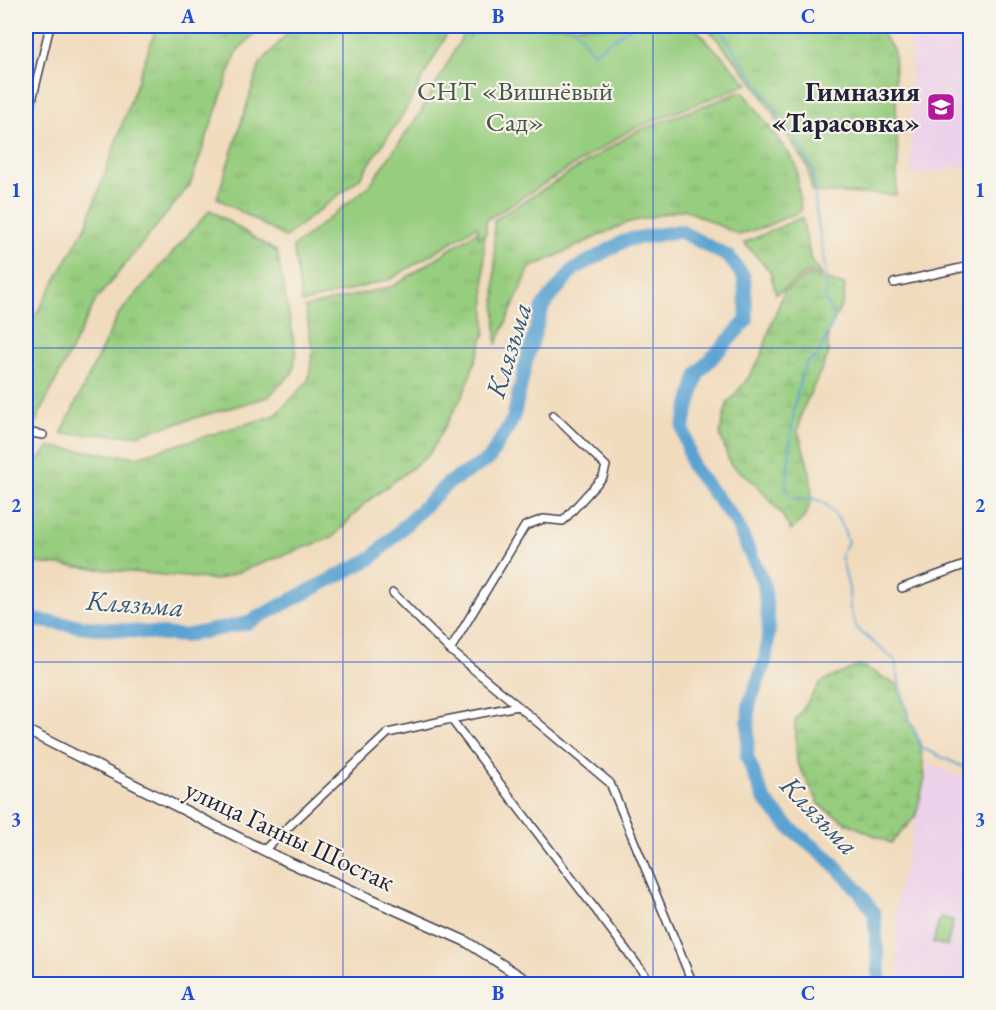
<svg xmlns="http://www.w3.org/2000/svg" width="996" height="1010" font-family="'EB Garamond',serif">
<defs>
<pattern id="grass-tufts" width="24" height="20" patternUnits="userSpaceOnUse" patternTransform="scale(1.5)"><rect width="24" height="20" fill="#97cd7f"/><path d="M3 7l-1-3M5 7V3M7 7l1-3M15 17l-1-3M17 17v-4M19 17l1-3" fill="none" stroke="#82b06f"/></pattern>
<pattern id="wetland-marsh" width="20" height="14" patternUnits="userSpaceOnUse" patternTransform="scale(1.5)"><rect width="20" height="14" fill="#97cd7f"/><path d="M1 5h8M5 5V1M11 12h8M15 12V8" fill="none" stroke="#82b06f"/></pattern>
</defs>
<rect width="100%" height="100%" fill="#f7f3e8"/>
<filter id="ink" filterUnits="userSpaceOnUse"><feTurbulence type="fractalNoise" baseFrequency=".0167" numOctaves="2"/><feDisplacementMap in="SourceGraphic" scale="12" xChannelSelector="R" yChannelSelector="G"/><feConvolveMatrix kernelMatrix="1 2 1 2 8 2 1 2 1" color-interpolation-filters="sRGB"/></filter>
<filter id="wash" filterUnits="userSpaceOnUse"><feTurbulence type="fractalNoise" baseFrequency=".008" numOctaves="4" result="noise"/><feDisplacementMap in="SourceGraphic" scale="24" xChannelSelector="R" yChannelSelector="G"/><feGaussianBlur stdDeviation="1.35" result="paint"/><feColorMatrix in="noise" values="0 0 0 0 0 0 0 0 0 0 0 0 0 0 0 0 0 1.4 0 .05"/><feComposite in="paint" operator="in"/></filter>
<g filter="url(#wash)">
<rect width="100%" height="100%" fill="#f1dbbd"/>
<path fill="#ecd1ea" d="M899 26H970V165L911 176V48Z
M928 764 970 780V984H899L896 903Z"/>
<path fill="url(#grass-tufts)" stroke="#5c785d" stroke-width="1.5" d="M159 26H262L237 51 190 185 96 300 33 427 26 426V332L87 224 155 31Z
M294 26H451L405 111 360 178 285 237 217 198 260 64Z
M706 26H877L894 51 898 158 896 195 812 192 808 167 753 82Z
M743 91 796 164 801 211 766 226 739 235 684 209 626 223 530 268 496 345 494 220 635 132Z
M210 210 277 252 296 352 293 372 268 397 136 435 61 434 118 315Z
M802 217 811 261 822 276 808 272 776 294 770 271 744 243Z
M484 227 485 333 464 393 429 455 364 504 333 537 217 580 26 562V474L49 447 137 457 276 415 308 381 313 352 305 307 394 286Z"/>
<path fill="url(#wetland-marsh)" stroke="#5c785d" stroke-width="1.5" d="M809 275 845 285 843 302 828 333V355L802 411 798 431 810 473 812 497 806 515 791 531 782 515 756 484 730 464 720 434 727 404 746 381 762 355 770 328 784 291Z
M860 665 898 685 911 723 920 742 925 777 916 816 891 843 847 823 821 807 797 762 795 721 821 682Z"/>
<path fill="#97cd7f" stroke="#5c785d" stroke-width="1.5" d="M468 26H693L748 84 632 129 486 220V233L479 238 477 226 391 279 302 303 293 247 369 186 419 115Z
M940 917 953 920 947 946 933 943Z"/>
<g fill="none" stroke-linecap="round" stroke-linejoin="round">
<path stroke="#5aa2d1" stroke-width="2" d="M573 26 593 53 632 26
M717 26 789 127 813 169 816 210 826 273 825 300 835 318 817 357 806 363 802 373 794 407 786 486 787 493 791 498C800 498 812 497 820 501 835 509 844 528 848 542L841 555 849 589 850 609 857 629 895 660C898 681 903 701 910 721 913 730 920 738 920 747L970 770
M469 38 475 26"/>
<path stroke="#5aa2d1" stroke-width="14" d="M26 619 87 627 184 636 247 623 372 558 447 484 489 459 513 419 526 362 543 306 573 270 626 240 680 231 729 257 744 277 747 320 698 373 683 427 692 466 736 522 764 584 769 628 765 662 749 704 747 757 764 799 790 828 828 858 858 890 874 913 880 984"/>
</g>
</g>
<g filter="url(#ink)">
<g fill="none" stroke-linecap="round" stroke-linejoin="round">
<g stroke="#413e4e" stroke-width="10">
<path id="street" d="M26 125 50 26
M894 283 970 266
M26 432 43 435
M902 588 970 563
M393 593 450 650
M518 706 450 650 525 526 543 519 563 521 603 477 606 466 553 415
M264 850 388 733 451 719
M652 984 451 719 518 706 610 783 693 984"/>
</g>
<g stroke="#413e4e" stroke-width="12">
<path id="secondary" d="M26 730 275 856 465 941 532 984"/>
</g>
<use href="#street" stroke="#fff" stroke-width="7"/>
<use href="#secondary" stroke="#fff" stroke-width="9"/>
</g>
</g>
<path fill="none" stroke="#1d4ed8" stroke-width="1.5" stroke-opacity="0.55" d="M343 26V984M653 26V984M26 348H970M26 662H970"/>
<defs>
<g id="school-square" transform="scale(1.5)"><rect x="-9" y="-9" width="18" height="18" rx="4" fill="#b5179e" stroke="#f7f3e8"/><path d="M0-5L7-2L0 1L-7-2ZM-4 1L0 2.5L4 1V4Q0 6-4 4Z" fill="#fff"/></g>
</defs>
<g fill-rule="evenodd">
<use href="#school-square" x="941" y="107"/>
</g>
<g text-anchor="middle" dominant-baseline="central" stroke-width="4.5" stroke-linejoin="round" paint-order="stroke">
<g font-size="27" fill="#45554f" stroke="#f7f3e8">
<text x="515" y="90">СНТ «Вишнёвый<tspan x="515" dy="31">Сад»</tspan></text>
</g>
<g font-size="27" font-weight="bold" fill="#22223b" stroke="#f7f3e8" text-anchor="end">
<text x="920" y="91">Гимназия<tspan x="920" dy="31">«Тарасовка»</tspan></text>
</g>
<g font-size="27" fill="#22223b" stroke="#f7f3e8">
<text transform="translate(290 835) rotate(25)">улица Ганны Шостак</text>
</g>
<g font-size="28" font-style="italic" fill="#385577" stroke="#f7f3e8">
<text transform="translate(508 350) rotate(-73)">Клязьма</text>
<text transform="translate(135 603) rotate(4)">Клязьма</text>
<text transform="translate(820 815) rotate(46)">Клязьма</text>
</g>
</g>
<rect width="996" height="1010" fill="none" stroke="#f7f3e8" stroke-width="66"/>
<rect x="33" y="33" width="930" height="944" fill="none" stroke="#1d4ed8" stroke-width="2"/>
<g font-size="20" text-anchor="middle" font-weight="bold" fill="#1d4ed8">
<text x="188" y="23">A</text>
<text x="498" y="23">B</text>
<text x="808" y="23">C</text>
<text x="16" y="197">1</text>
<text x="980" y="197">1</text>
<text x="16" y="512">2</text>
<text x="980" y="512">2</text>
<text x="16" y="826">3</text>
<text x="980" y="826">3</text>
<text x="188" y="1000">A</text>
<text x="498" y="1000">B</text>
<text x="808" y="1000">C</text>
</g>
</svg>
